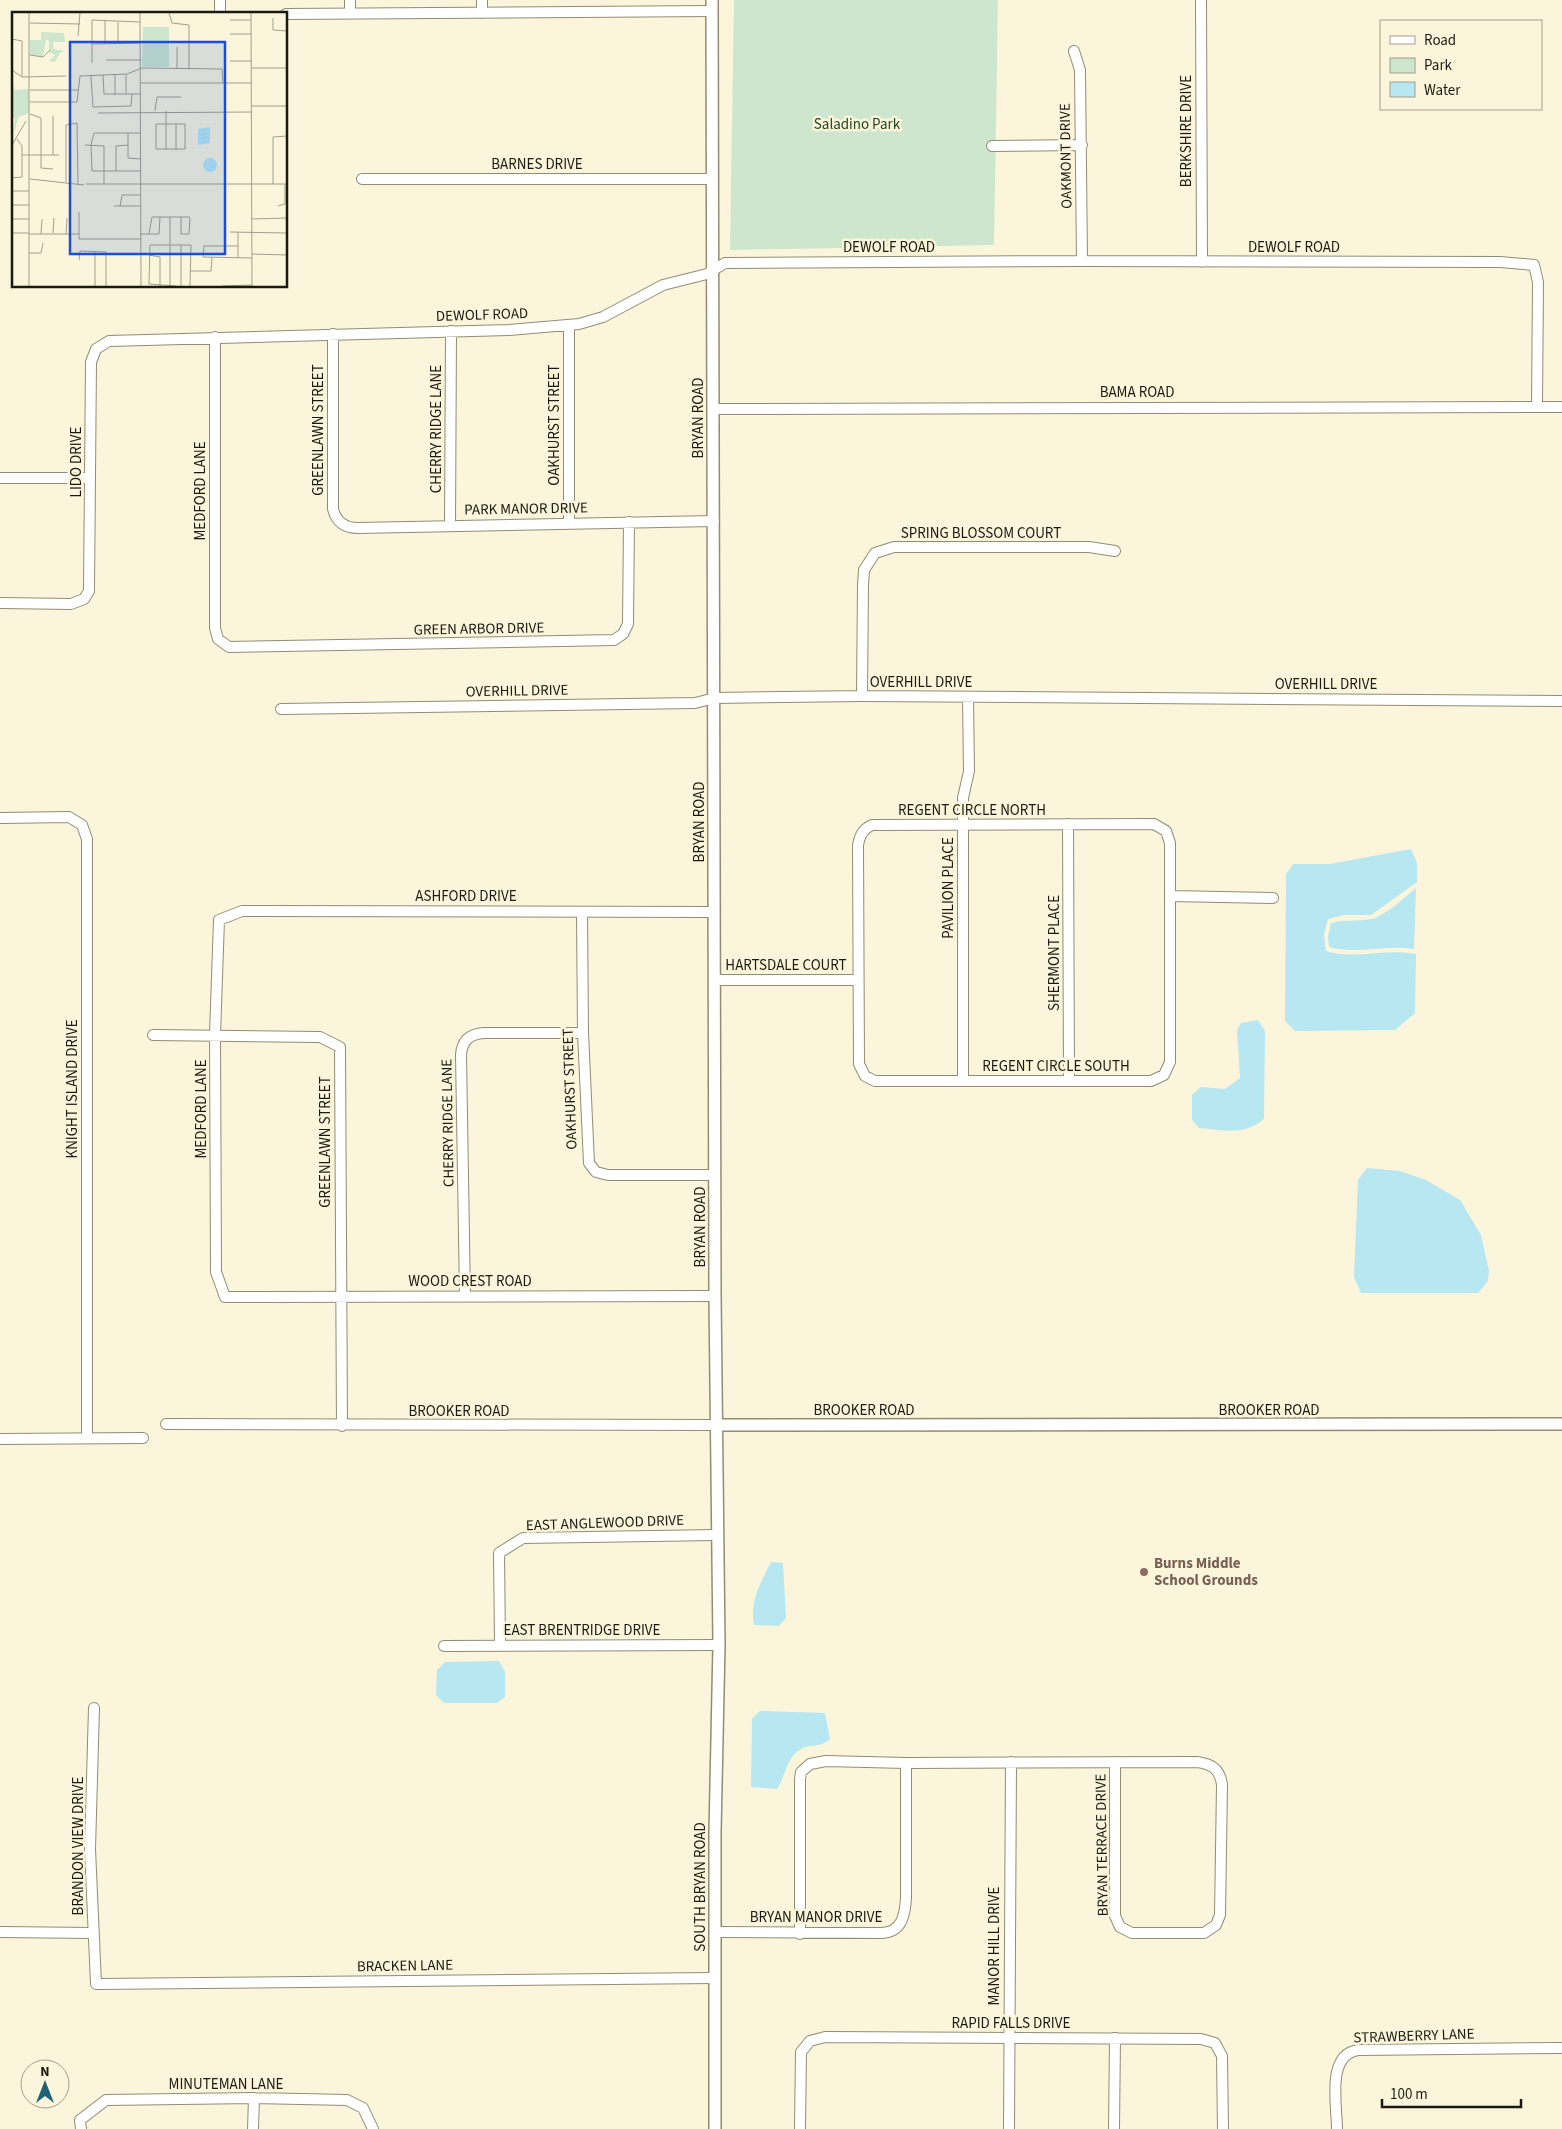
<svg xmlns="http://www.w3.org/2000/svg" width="1562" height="2129" font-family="'Source Sans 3',sans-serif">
<rect width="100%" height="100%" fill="#fbf6db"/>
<path fill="#cee6cd" d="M734 0H998L994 245 730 250Z"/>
<path fill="#b7e7f1" d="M1411 849 1417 863V882L1371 915H1344L1328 919 1324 935 1326 951C1356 960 1386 948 1416 954L1415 1013 1395 1030 1295 1031 1285 1021 1286 874 1293 864H1330Z
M1416 888 1414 949C1386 944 1357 955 1329 947L1328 936 1331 923C1345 919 1357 922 1371 919 1384 917 1405 897 1416 888Z
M1258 1020 1265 1031 1264 1119C1244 1136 1224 1130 1199 1128L1192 1120V1095L1201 1087 1225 1089 1240 1078 1237 1030 1241 1023Z
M1367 1168 1400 1171 1426 1180 1460 1200 1481 1235 1489 1271 1488 1281 1478 1293H1361L1354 1277 1358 1180Z
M771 1562 783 1563 786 1618 779 1626 754 1625C749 1602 761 1582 771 1562Z
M499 1661 505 1672V1697L497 1703H444L436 1695 437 1670 445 1662Z
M760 1711 825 1713 830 1739C819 1749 811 1743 801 1749 786 1757 786 1776 777 1789L751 1787 752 1719Z"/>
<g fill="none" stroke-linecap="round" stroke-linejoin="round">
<g stroke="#918c74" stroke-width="12">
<path id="minor" d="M350 0V14
M1201 0 1202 262
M482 13V0
M220 14V0
M286 14 712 11
M1074 51 1080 70 1082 261
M992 146 1082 145
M362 179H712
M333 334V509C336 522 345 528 358 528L714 521
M215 337V628L218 639 229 647 614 640 623 634 628 624 629 522
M713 409 1562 407
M0 478H90
M569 524V326
M450 526 451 331
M0 603 71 604 84 599 89 591 91 362 96 349 109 341 509 330 579 324 603 317 663 285 707 274 725 263 1082 261 1500 262 1534 265 1538 282 1537 406
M862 696 863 585 864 570 875 553 894 547H1089L1115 551
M281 709 695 703 715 698 862 696 1562 701
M0 818 69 817 82 825 87 839V1438
M1068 824 1069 1081
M1154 824 1166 831 1170 843V1062L1164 1075 1151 1081H875L865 1076 859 1064 858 845C860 835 863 829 872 825Z
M1171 896 1273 898
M582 912 583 1033 589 1163 596 1172 608 1175H715
M714 912 242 911 219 920 215 1035 216 1272 225 1297 715 1296
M714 980H858
M153 1035 320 1037 340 1047 342 1426
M963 1081V798L969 771 968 697
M465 1296 461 1055C462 1040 470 1034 484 1033H583
M166 1424 716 1425
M0 1439 143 1438
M500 1645 499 1553 523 1538 717 1535
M444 1646 719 1645
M94 1708 90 1849 96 1984 715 1978
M0 1932 94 1933
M716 1932 882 1933C902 1932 905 1915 906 1898V1763
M800 1934V1779L801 1772 810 1764 826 1761 906 1763 1197 1762C1212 1764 1220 1769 1222 1785L1220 1915 1216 1925 1204 1933H1132L1120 1927 1115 1916V1762
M81 2129 80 2120 106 2100 254 2098 347 2100 363 2108 373 2129
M253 2129 254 2098
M800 2129 801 2052 810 2041 825 2037 1201 2039 1215 2043 1222 2056 1223 2129
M1009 2129 1011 1762
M1114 2129 1115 2038
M1337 2129C1337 2105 1326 2055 1358 2050L1562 2048"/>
</g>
<g stroke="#918c74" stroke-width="14">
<path id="tertiary" d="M712 0 715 1296 719 1645 715 1832V2129
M716 1425 1562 1424"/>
</g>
<use href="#minor" stroke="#fff" stroke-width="10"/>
<use href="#tertiary" stroke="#fff" stroke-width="11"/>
</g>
<circle fill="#8d6e63" stroke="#fbf6db" stroke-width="2" cx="1144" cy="1572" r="5"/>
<g text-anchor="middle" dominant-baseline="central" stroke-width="5" stroke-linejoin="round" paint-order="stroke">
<g font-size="15" fill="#1c461f" stroke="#fbf6db">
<text x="857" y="124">Saladino Park</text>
</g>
<g font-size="15" fill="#1c1a10" stroke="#fbf6db">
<text transform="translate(1186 131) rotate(-90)">BERKSHIRE DRIVE</text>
<text transform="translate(1066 156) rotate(-91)">OAKMONT DRIVE</text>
<text x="537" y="164">BARNES DRIVE</text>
<text x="889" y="247">DEWOLF ROAD</text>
<text x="1294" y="247">DEWOLF ROAD</text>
<text transform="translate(482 315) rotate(-2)">DEWOLF ROAD</text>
<text x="1137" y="392">BAMA ROAD</text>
<text transform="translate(698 418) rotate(-90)">BRYAN ROAD</text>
<text transform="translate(554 425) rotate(-90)">OAKHURST STREET</text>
<text transform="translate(436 429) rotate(-90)">CHERRY RIDGE LANE</text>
<text transform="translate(318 430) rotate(-90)">GREENLAWN STREET</text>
<text transform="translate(76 462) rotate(-90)">LIDO DRIVE</text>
<text transform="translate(200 491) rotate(-90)">MEDFORD LANE</text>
<text transform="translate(526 509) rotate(-1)">PARK MANOR DRIVE</text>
<text x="981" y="533">SPRING BLOSSOM COURT</text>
<text transform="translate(479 629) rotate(-1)">GREEN ARBOR DRIVE</text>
<text x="921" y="682">OVERHILL DRIVE</text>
<text x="1326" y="684">OVERHILL DRIVE</text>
<text transform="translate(517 691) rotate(-1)">OVERHILL DRIVE</text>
<text x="972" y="810">REGENT CIRCLE NORTH</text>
<text transform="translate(699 822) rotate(-90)">BRYAN ROAD</text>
<text transform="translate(948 888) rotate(-90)">PAVILION PLACE</text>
<text x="466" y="896">ASHFORD DRIVE</text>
<text transform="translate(1054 953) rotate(-90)">SHERMONT PLACE</text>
<text x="786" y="965">HARTSDALE COURT</text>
<text x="1056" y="1066">REGENT CIRCLE SOUTH</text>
<text transform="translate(72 1089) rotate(-90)">KNIGHT ISLAND DRIVE</text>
<text transform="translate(570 1089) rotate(-92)">OAKHURST STREET</text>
<text transform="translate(201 1109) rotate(-90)">MEDFORD LANE</text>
<text transform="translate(448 1123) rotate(-91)">CHERRY RIDGE LANE</text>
<text transform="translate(325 1142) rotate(-90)">GREENLAWN STREET</text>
<text transform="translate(700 1227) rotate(-90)">BRYAN ROAD</text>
<text x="470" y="1281">WOOD CREST ROAD</text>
<text x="864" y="1410">BROOKER ROAD</text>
<text x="1269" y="1410">BROOKER ROAD</text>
<text x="459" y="1411">BROOKER ROAD</text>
<text transform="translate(605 1523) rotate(-2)">EAST ANGLEWOOD DRIVE</text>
<text x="582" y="1630">EAST BRENTRIDGE DRIVE</text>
<text transform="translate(1102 1845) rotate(-91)">BRYAN TERRACE DRIVE</text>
<text transform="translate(78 1846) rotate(-90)">BRANDON VIEW DRIVE</text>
<text transform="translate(700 1887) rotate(-90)">SOUTH BRYAN ROAD</text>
<text x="816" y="1917">BRYAN MANOR DRIVE</text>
<text transform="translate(994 1946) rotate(-90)">MANOR HILL DRIVE</text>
<text transform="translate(405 1966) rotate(-1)">BRACKEN LANE</text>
<text x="1011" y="2023">RAPID FALLS DRIVE</text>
<text transform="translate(1414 2036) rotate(-2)">STRAWBERRY LANE</text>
<text x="226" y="2084">MINUTEMAN LANE</text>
</g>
<g font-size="15" font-weight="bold" fill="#785e54" stroke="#fbf6db" text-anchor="start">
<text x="1154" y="1563">Burns Middle<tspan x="1154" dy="17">School Grounds</tspan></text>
</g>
</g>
<g transform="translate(12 12)">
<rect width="275" height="275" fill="#fbf6db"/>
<path d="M131 15H157V55H130ZM29 20 52 21 53 30H41L42 37 53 39 48 41 43 50 37 49 43 43 37 40V29L34 27 31 44 18 43V28H29ZM0 72 3 78 17 77V101L7 105 0 125 3 107 0 104Z" fill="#cee6cd"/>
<path d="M198 115V131L186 133V117ZM191 153a7 7 0 1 1 14 0a7 7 0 1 1-14 0Z" fill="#b7e7f1"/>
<path fill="none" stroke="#a29e8a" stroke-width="1" d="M128 1 129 274M157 1 160 11 177 13V56M239 1 240 274M261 6V18L275 19M93 8V32M218 8H239M18 11 68 12M218 22H239M66 24 68 1M0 27 10 29V65M80 32 129 31M106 32V10M165 35V56M18 43 31 45 38 38M94 48H129M218 49H240M80 51V8L128 10M240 56H275M0 58 10 65 54 64M91 63 92 82H129M79 64 81 95 119 94 120 82M129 71H240M18 78H67M114 82V63M103 83V63M18 90H65L68 64 115 62 130 56 210 57 211 71M240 94H275M143 99 145 85H169M86 101 240 100M18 102 29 106V156L41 157M144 112H173V137H144ZM164 112V138M116 121V146L129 147M129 121H82L79 133 80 159H129M0 133 14 109M73 133 92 134V172M154 138V99M10 143H47M41 143V104M104 159V134L116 133M0 166 10 165V134L5 127M18 167 72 173M54 170V113L65 111 66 173M74 172H275M261 172V125L275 124M0 179H17M0 193H17M102 194H129M108 194 110 183H129M266 194 273 192V172M67 200V227H129M0 207H17M240 207 275 206M218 220 275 221M226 220V246M0 221H17M41 221 42 206M17 222H67M29 222 30 207M54 222 55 206M129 222H147L148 205M137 222 140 205H177L178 206 177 222H169V205M226 234H192L191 245 240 246M17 241H29L31 231M240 242 275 243M137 243 148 245V274M67 248 68 239 94 240V274M179 259H199L200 246M17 274V1M83 274V239M158 274V205M164 274 137 272 138 233H179L178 274M169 274V233M210 274 240 273"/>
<path fill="#1d4ed8" fill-opacity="0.15" stroke="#1d4ed8" stroke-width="2.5" d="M58 30H213V242H58Z"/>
<rect width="275" height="275" fill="none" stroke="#1c1a10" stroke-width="2.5"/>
</g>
<rect x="1380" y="20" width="162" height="90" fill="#fbf6db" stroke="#a29e8a"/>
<rect x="1390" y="36" width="25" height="8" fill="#ffffff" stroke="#a29e8a"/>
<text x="1424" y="45" font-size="15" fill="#1c1a10">Road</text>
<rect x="1390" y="58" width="25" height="15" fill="#cee6cd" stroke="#a29e8a"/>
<text x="1424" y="70" font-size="15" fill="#1c1a10">Park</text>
<rect x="1390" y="82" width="25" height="15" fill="#b7e7f1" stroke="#a29e8a"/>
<text x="1424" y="95" font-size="15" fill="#1c1a10">Water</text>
<g transform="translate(45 2084)"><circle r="24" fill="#fbf6db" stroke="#a29e8a"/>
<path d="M0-4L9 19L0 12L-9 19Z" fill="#1f6275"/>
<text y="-8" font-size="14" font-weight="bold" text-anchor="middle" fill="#1c1a10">N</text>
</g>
<path d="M1382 2099v8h139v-8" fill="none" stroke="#1c1a10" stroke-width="2.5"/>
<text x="1390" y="2099" font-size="15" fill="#1c1a10" stroke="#fbf6db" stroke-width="4" paint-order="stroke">100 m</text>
</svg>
